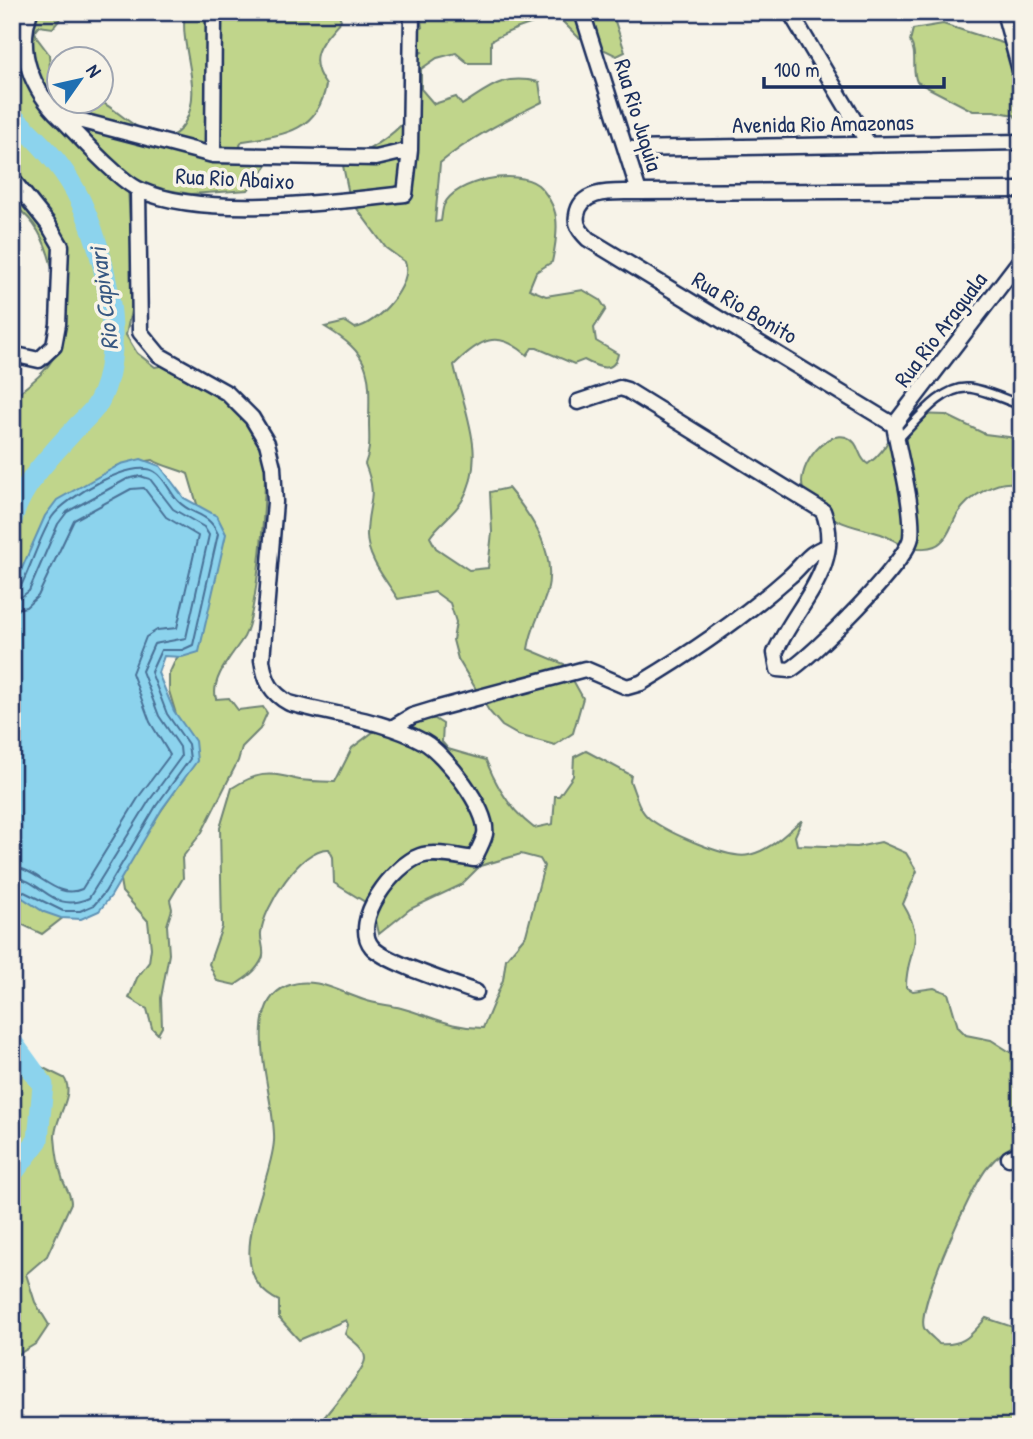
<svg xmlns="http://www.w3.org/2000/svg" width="1033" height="1439" font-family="'Patrick Hand',sans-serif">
<rect width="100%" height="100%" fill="#f7f3e8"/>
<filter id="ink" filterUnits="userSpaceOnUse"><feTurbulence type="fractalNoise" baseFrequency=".0143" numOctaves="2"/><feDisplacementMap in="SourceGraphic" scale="14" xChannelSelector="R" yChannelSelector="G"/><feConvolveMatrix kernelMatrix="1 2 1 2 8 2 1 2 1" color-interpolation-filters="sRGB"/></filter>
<g filter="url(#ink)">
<path fill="#c0d58b" stroke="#6e8274" stroke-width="2" d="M12 12H66L53 28 39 26 35 31 37 38 49 54 53 112 69 136 82 149 88 147 78 122 80 106C86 103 94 99 101 102 121 110 162 161 184 124 205 89 179 50 185 12H327L339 15 341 20C321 43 305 57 326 85 318 132 283 135 243 141L240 145 243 149 275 155 248 190 191 194 138 185 128 187 134 296 126 335 137 353 155 367 166 365C176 374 183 374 194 378 209 383 227 399 237 411 248 425 261 443 264 462 268 491 257 614 244 637 234 653 210 678 216 699L229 698 238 710 263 707 267 713 260 729 242 747 238 761 202 832 182 858 183 878 170 900 172 909 167 925 169 954 161 998 162 1027 158 1034 152 1028 147 1009 129 998 137 978 149 962 151 948 148 921 122 892 120 880 134 850 176 789 186 747 169 691V674L175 661 205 614 210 524 197 504 188 474C177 468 163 467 153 460L117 466 104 478 12 708V398C31 383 52 369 59 345 61 337 59 326 58 318 56 280 50 226 12 205Z
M420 12H612L625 52 617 56 578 37 558 17 550 16C532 25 511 28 491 41V63H468L456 53 437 58 421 69V89L434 104 456 97 462 105C492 86 502 74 539 82L542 102C506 120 471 137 440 163L435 222 441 221C442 216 442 210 444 205 455 180 517 168 538 185 546 192 555 207 556 218 558 232 555 248 552 262L536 272 529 289 546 296 583 290 600 300 606 309 594 328 596 341 618 354C614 375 597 367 584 360L574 364 537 348H532L527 355C497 329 480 339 454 365 464 411 488 456 462 501 453 515 438 524 430 537L436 548 469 570 488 568 492 532 490 492 508 488C532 517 557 552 547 592 541 612 531 628 528 649L564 664 583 698 573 733 555 745 518 735 502 726 489 711 458 659 453 640 456 622 450 603 435 592 398 599C386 580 367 558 367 535 367 502 379 499 365 464 371 449 369 439 369 422 370 372 372 355 325 327L346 322 355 328C376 325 414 285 405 262L386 248 350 199 342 161C369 152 390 138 409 117L411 59 422 52 404 36 408 30 422 28Z
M943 24 1021 49V125L1014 115 994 111H973L917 82C911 70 918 54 910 41L913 29Z
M915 414 946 415 985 434 1016 438 1021 443V485C1000 476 968 497 957 515 952 523 949 536 941 542 933 550 915 549 905 546 897 543 889 537 881 534 852 525 838 526 815 504 811 500 806 496 804 492 794 472 823 430 846 437 861 442 857 458 868 464 893 446 887 428 915 414Z
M426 719H435L443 724 442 742 448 749 486 760C496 786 511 811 534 828L553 824 555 796H559L573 776 574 757 586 751 631 775 630 781C635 793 639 811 650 819 667 832 728 860 749 855 771 850 785 834 802 820L795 836 797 845 857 847 881 842 906 853 917 871 903 904C928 945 906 948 906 987L913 991 934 988 948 993 958 1027 966 1035 991 1040 1021 1059V1142C1008 1147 996 1157 987 1168 971 1188 916 1307 924 1328 927 1334 935 1339 939 1344 964 1346 970 1336 986 1318L1013 1327 1021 1335V1427H317C326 1413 365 1371 365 1359 365 1348 352 1341 345 1334L348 1325 346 1320 299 1340 279 1318V1301C217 1272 271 1188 274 1141 277 1102 237 1006 287 986 314 975 339 992 364 1000 376 1004 389 1005 401 1008 431 1016 450 1028 483 1028L503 980 506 959 526 935 544 866 540 859 521 854 480 866 461 885 410 909 379 934 373 907 334 883 333 857 329 849C301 847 263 908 261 933 260 942 266 951 262 959 256 972 246 978 235 985L217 981 209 964 222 927 220 828 232 788C255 773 270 771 295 779 307 782 323 781 335 782L352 748 377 729 407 727Z
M12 867 73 910 42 934 23 925 12 914Z
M31 1062 64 1078C76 1094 54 1119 55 1137 56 1150 58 1165 62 1177 64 1187 71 1192 71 1203L47 1256 26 1274 35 1302 49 1325 37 1343 12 1358V1076L22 1065Z"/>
<path fill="#8cd3ed" stroke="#5f91b4" stroke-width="2" d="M141 459 160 466 184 498 217 516 226 534 199 652 182 657 164 656 158 673 174 711 195 741 197 761 162 809 111 896 99 911 81 919 61 918 44 912 12 891 15 584 45 516 57 500 121 464Z"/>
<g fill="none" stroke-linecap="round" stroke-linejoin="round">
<path stroke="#487197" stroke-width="2" d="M12 590 21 586C32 564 39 538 52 517 65 498 133 457 155 472 165 478 170 493 178 501 193 517 208 511 218 534L193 645 182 650H161L151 672 167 714 188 744 190 759 156 806 105 892 94 905 80 911H63L12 886
M12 599 21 597 29 591 58 524 67 512 127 479 140 476 150 479 173 509 204 527 209 535 186 638 154 644 142 671 159 716 180 747 181 757 149 801 89 898C52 915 43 879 12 877
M12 610 26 607 38 596 74 520 131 489 144 488 166 517 198 536 177 628 157 630 146 637 132 673 150 722 170 755 140 795 82 889C56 901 38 868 12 867"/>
<path stroke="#8cd3ed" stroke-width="21" d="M12 116C33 136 54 156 69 180 102 232 131 349 97 405 91 414 82 421 75 429 52 454 20 486 12 520
M12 1042 43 1085 38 1140 12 1174"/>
<g stroke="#1b2f5e" stroke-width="12">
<path id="lane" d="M897 440C915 423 941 386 968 388 984 389 1005 400 1021 405"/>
</g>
<g stroke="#1b2f5e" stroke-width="19">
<path id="street" d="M30 12C16 52 32 90 61 118 79 136 119 181 140 190 205 219 335 202 405 194L410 150
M582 12 639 192
M790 12 869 145
M1004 12 1021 74
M59 115 213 155 376 158 410 150 412 12
M627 149 1021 142
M213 155 214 12
M12 179 48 224 61 246 58 324 54 346 39 360 12 354
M138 190 140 332 159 355 227 393 252 418 267 443 273 467 275 502 262 660C265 681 271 693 289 703 333 715 384 720 424 742 444 753 489 810 485 834 483 842 478 851 474 859 459 857 435 851 420 856 394 865 350 921 372 947 384 962 454 984 476 992
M578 402 620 388 627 390 823 511C845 566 795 606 775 653L778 669 790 670C814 655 908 561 911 537 914 508 899 455 894 425L588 239C581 232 575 225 577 215 581 187 618 193 639 192L1021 190
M894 425 1021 259
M392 728 412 716 435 709 585 669 627 687 641 683C693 652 745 616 790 576 803 565 810 550 828 547
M1009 1158 1021 1153"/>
</g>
<use href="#lane" stroke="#f7f3e8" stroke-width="7"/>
<use href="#street" stroke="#f7f3e8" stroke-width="14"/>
</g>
</g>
<g text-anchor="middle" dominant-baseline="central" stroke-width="7" stroke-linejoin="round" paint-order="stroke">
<g font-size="23" fill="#1b2f5e" stroke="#f7f3e8">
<text transform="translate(639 115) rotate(73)">Rua Rio Juquia</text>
<text transform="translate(823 123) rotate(-1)">Avenida Rio Amazonas</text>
<text transform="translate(235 178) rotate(3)">Rua Rio Abaixo</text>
<text transform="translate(745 307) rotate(31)">Rua Rio Bonito</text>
<text transform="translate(940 329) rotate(-53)">Rua Rio Araguala</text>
</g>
<g font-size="24" font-style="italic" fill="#375882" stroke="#f7f3e8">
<text transform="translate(103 299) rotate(-97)">Rio Capivari</text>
</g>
</g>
<rect width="1033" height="1439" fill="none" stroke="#f7f3e8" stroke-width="42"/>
<rect x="21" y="21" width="991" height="1397" fill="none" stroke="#1b2f5e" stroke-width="2.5" filter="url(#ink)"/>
<g transform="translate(80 80) rotate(56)"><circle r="33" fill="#f7f3e8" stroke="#9fa5b1" stroke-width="2"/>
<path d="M0-5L12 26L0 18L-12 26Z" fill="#1f6fb2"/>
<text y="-10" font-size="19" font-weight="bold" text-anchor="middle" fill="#1b2f5e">N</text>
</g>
<path d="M764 77v10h180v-10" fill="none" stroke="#1b2f5e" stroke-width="3.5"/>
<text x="774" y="77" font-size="21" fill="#1b2f5e" stroke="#f7f3e8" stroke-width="5" paint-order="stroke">100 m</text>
</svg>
